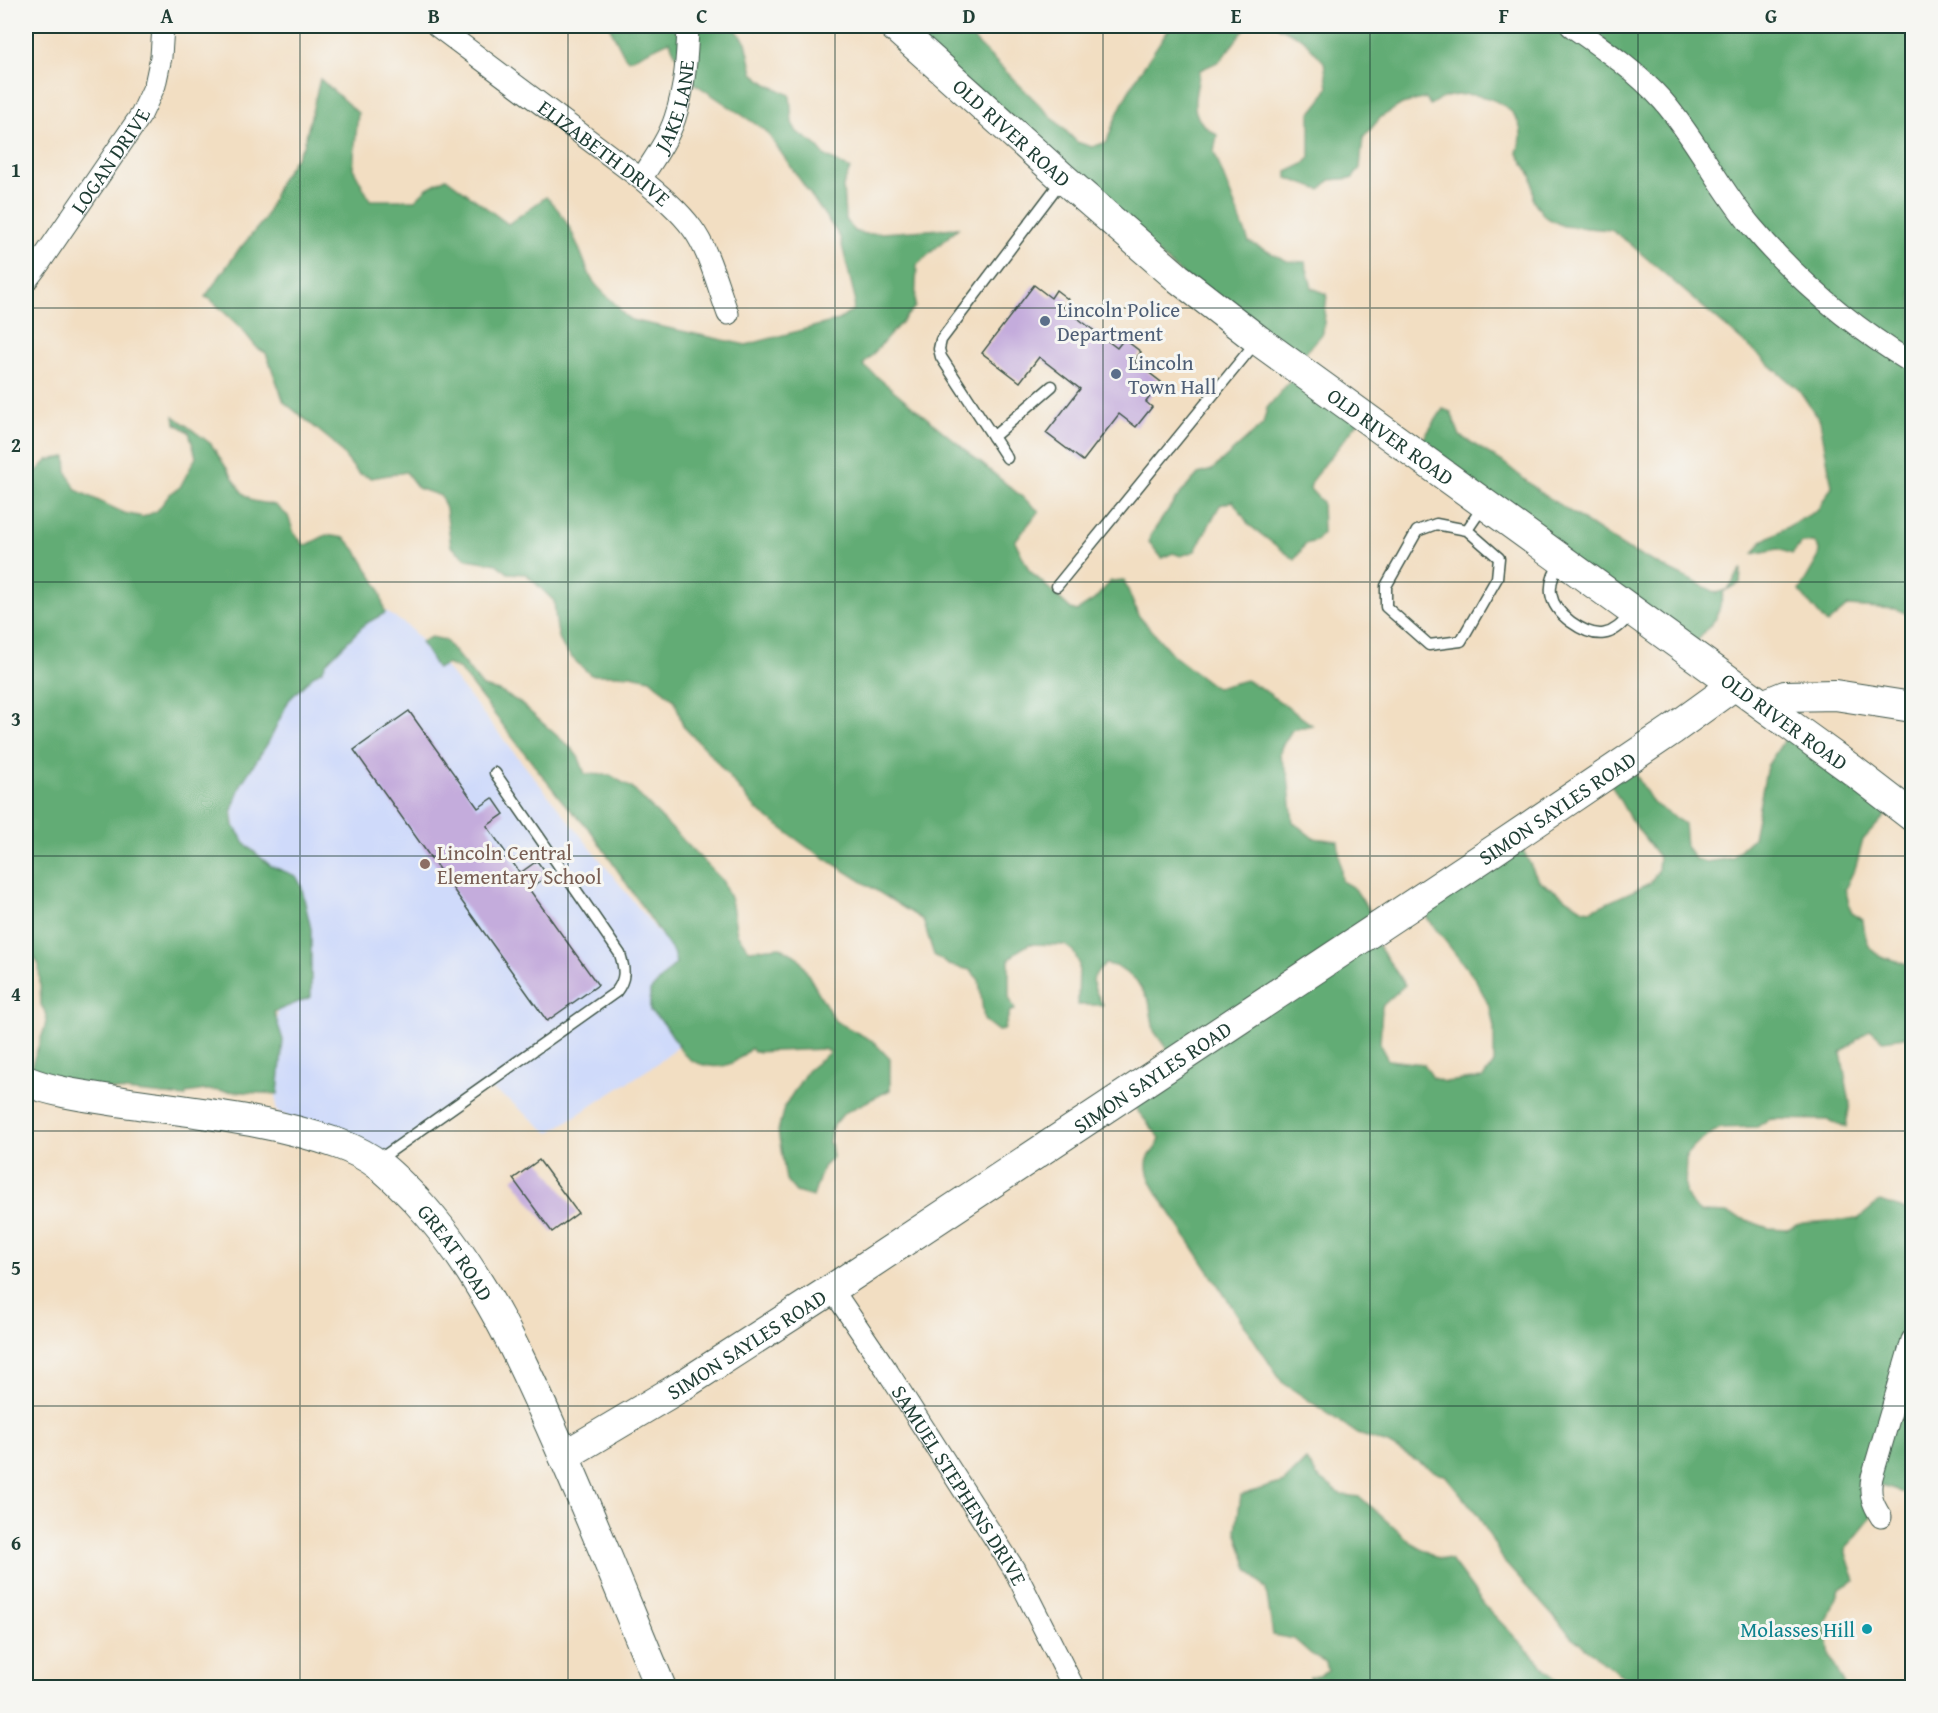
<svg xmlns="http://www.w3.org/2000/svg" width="1938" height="1713" font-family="'Gentium Book Plus',serif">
<rect width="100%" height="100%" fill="#f6f6f2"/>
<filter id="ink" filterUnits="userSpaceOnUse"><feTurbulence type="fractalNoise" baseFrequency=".0167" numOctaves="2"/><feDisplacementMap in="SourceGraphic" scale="12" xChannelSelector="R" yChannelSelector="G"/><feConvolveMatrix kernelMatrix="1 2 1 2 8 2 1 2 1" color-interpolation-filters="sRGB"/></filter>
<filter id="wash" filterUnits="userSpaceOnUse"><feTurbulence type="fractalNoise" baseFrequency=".008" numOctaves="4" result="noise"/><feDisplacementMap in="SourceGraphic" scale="24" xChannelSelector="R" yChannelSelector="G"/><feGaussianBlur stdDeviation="1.35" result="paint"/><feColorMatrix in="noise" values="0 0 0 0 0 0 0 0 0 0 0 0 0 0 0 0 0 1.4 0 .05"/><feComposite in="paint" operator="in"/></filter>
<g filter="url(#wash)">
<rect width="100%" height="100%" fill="#f2dec2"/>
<path fill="#cfdafa" d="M377 605 409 627 452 675 722 1012 655 1065 549 1133 510 1101 485 1085 377 1161 276 1111 279 910 237 844 232 801 258 728Z"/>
<path fill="#62ac74" stroke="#407454" stroke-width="1.5" d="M609 26H672L678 33 689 26H733L746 42 753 73 767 84 790 95 792 123 797 132 815 144 824 155 850 169 843 186 845 218 854 231 866 234 958 228 917 265 915 307 863 365 1039 511 1015 541 1029 570 1071 609 1077 611 1094 600 1111 581 1124 580 1138 615 1174 656 1216 688 1246 680 1261 688 1312 725 1292 730 1281 748 1280 756 1288 776 1293 822 1313 838 1338 841 1342 881 1355 889 1380 927 1373 938 1405 985 1382 1006 1380 1045 1388 1060 1424 1064 1433 1078 1444 1082 1483 1078 1494 1063V1027L1490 1008 1476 980 1420 909 1518 840 1538 880 1583 909 1592 910 1650 883 1658 871 1659 857 1631 820 1610 783 1630 765 1653 803 1684 824 1686 846 1695 859 1706 862 1731 858 1753 838 1767 766 1790 731 1893 807 1863 840 1856 866 1845 889 1852 913 1863 920C1867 957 1874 954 1907 964L1912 963V988L1909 993 1906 1022 1912 1036 1883 1040 1870 1029 1841 1053 1850 1103 1846 1127 1827 1120 1769 1119 1757 1127 1719 1128 1694 1146 1686 1155 1685 1193 1692 1205 1700 1212 1727 1213 1768 1228 1787 1229 1803 1223 1858 1219 1880 1201 1912 1212V1496L1870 1482 1871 1518 1845 1550 1855 1581 1839 1589 1826 1625 1830 1657 1846 1687H1642L1618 1673 1574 1639 1505 1563 1478 1515 1445 1475 1439 1474 1388 1444 1358 1434 1282 1382 1165 1205C1158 1193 1143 1174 1148 1159 1151 1151 1158 1149 1160 1138L1132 1104 1178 1065 1154 1031 1149 1001 1136 980 1116 966 1105 964C1086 980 1093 986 1103 1005H1078L1079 963 1073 951 1065 945 1029 944 1016 952 1009 960V997L1015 1010 1010 1011 1004 1030 998 1031 984 1020 979 980 970 970 949 965 934 955 923 920 807 847 756 809 712 756 683 726 675 701 650 679 631 675H591C558 646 558 646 554 601L526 574 508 573 497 564 467 559 451 546 446 509 441 496 418 488 406 472 371 478 358 473 334 443 284 402 266 353 257 348 241 328 210 299 205 297 237 252 264 220 280 181 304 145 320 79 358 113 353 168 370 200H415L427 188 446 178 508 224 546 197C569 217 579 249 590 276 597 291 616 301 624 315L631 320 746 345 839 320 853 310 855 298 840 237 766 131 688 79 669 41 629 60 625 57Z
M891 26H962L969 35 1077 142 1092 147 1107 142C1120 98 1146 63 1171 26H1252H1247L1220 61 1200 70C1195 101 1186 117 1217 135L1214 152 1249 242 1287 261 1305 262 1312 288 1327 294 1323 333 1292 368Z
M1277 26H1912V616L1896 609 1848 606 1827 624 1799 591 1818 558 1819 549 1814 542 1802 543 1792 554 1778 549 1753 554 1762 541 1818 510 1832 486 1820 421 1799 390 1629 243 1611 230 1563 226 1545 217 1533 200 1532 177 1517 152C1539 102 1463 80 1430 105L1426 98 1402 104 1381 117 1363 138 1360 168 1353 178 1330 180 1320 190 1287 178V172L1304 164 1310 157V114L1321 100 1328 87 1324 62 1303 39Z
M1296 374 1360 420 1312 480 1310 489 1322 502 1323 532 1316 541 1305 544 1295 560 1249 525 1233 501 1220 505 1195 551 1181 556 1173 553 1162 558 1149 542 1150 536 1175 500 1198 474 1212 470 1263 424 1267 408Z
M1443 409 1451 412 1460 436 1503 462 1540 492 1627 549 1717 593 1728 589 1741 570 1740 583 1724 591 1717 617 1689 651 1414 453Z
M174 416 211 444 242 492 253 501 275 505 288 516 294 533 305 546 326 535 345 538 358 553 379 588 385 613 365 624 326 663 323 670 315 674 289 700 268 743 241 784 232 810 234 826 246 845 271 866 296 876 301 885 311 929V997L274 1012 283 1040 278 1094 205 1090 187 1093 185 1097 26 1081 45 1027 47 1015 41 1005 39 965 32 954 29 930 26 925V482L48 460 66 457 67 472 76 490 124 513 143 517 157 511 170 494 180 487 196 457 189 432 175 423Z
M431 637 445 640 483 687 499 691 519 702 573 750 579 758 585 774 610 775 632 788 722 880 731 900 737 934 749 950 780 947 798 957 835 1021 873 1041 890 1059V1090L844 1113 831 1129 829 1143 831 1144 833 1157 823 1167 813 1197 796 1192 786 1180 778 1131 784 1107 807 1071 830 1052 824 1049 754 1052 751 1048C738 1060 729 1069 710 1066 678 1062 681 1044 664 1024 660 1019 654 1015 650 1011V991L676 963 673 952 591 831 563 802 459 669 447 664 437 669 421 642Z
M1306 1460 1317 1476 1342 1495 1360 1497 1410 1542 1438 1558 1451 1560 1485 1606 1563 1687H1309V1677L1319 1676 1328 1671 1326 1662 1311 1654 1294 1639 1273 1635 1266 1589 1248 1569 1236 1530 1241 1495 1284 1482Z"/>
<g id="blocks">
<path fill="#c4acdc" d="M1034 285 1051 298 1056 290 1069 300 1063 307 1117 348 1124 339 1141 352 1134 361 1161 382 1146 402 1152 407 1136 427 1119 414 1083 461 1046 433 1080 389 1039 357 1020 382 982 353Z
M409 711 478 808 493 798 504 814 487 826 520 873 537 861 548 876 529 889 598 985 547 1021 354 750Z
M539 1160 578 1213 552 1232 513 1179Z"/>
</g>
</g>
<g filter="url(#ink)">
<use href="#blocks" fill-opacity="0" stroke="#3f5549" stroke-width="1.5"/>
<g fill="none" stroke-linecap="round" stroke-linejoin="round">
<g stroke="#3f5549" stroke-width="13">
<path id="lane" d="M993 437 1052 386
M1007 458 941 357 939 349 941 340 1062 180
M1467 530 1499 558 1497 578 1461 641 1429 645 1386 607V586L1417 531 1436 524 1467 530 1484 505
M1562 561C1544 585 1548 605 1571 622 1596 640 1613 638 1631 613
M1057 586 1256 342
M377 1161 616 992C626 979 625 970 620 954L495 773"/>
</g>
<g stroke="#3f5549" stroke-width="23">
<g id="street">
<path id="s1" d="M437 26 641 179C659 194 678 209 692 228 709 250 718 288 728 314"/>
<path d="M1571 26C1604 49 1636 71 1663 101 1697 140 1719 188 1753 228 1798 281 1853 327 1912 363"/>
<path id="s2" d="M641 179C653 160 668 140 675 118 685 88 687 57 688 26"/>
<path id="s3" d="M26 281 39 264 141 115 155 85 161 57 163 26"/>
<path id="s4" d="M832 1289 886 1369 1014 1569 1074 1688"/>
<path d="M1881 1517C1872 1503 1869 1494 1872 1477L1912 1340"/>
</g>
</g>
<g stroke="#3f5549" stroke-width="32">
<g id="secondary">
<path id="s5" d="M894 26 1063 178 1178 278 1258 340 1851 769 1912 816"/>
<path d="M1763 705 1785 696 1835 695 1912 707"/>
<path id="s6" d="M26 1081C58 1094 95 1097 130 1103 200 1113 271 1120 339 1144 375 1157 390 1173 416 1200 487 1276 528 1374 569 1468 601 1541 630 1614 661 1688"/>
<path id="s7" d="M564 1456 680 1387 832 1289 1496 849 1672 730 1733 686"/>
</g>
</g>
<use href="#lane" stroke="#fff" stroke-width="10"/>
<use href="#street" stroke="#fff" stroke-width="21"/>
<use href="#secondary" stroke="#fff" stroke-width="30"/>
</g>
</g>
<path fill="none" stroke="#1f3d34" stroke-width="1.5" stroke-opacity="0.55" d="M300 26V1688M568 26V1688M835 26V1688M1103 26V1688M1370 26V1688M1638 26V1688M26 308H1912M26 582H1912M26 856H1912M26 1131H1912M26 1406H1912"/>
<g fill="#5c6f8a" stroke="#f6f6f2" stroke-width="2">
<circle cx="1045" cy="321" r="6"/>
<circle cx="1116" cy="374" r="6"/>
</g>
<circle fill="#8d6e63" stroke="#f6f6f2" stroke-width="2" cx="425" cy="864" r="6"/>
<circle fill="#0f9aa8" stroke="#f6f6f2" stroke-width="2" cx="1867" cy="1629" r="6"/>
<g text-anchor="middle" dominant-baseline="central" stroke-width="6" stroke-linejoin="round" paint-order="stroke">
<g font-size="21" fill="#1f3d34" stroke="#f6f6f2">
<text stroke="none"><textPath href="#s2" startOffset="82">JAKE LANE</textPath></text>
<text stroke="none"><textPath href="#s5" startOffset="159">OLD RIVER ROAD</textPath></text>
<text stroke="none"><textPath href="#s1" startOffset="210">ELIZABETH DRIVE</textPath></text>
<text stroke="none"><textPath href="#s3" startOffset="147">LOGAN DRIVE</textPath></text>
<text stroke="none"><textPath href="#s5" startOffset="645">OLD RIVER ROAD</textPath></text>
<text stroke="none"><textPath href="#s5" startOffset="1131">OLD RIVER ROAD</textPath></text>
<text stroke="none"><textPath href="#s7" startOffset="1186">SIMON SAYLES ROAD</textPath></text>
<text stroke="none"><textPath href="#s7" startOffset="700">SIMON SAYLES ROAD</textPath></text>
<text stroke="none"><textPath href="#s6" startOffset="482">GREAT ROAD</textPath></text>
<text stroke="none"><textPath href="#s7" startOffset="214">SIMON SAYLES ROAD</textPath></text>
<text stroke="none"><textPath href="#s4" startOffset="234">SAMUEL STEPHENS DRIVE</textPath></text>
</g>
<g font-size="21" fill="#4e5e75" stroke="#f6f6f2" text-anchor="start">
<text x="1057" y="309">Lincoln Police<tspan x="1057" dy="24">Department</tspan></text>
<text x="1128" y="362">Lincoln<tspan x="1128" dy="24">Town Hall</tspan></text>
</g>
<g font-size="21" fill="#785e54" stroke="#f6f6f2" text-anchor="start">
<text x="437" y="852">Lincoln Central<tspan x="437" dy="24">Elementary School</tspan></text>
</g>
<g font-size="21" fill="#0d838f" stroke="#f6f6f2" text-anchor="end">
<text x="1855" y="1629">Molasses Hill</text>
</g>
</g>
<rect width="1938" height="1713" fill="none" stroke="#f6f6f2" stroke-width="66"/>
<rect x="33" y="33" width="1872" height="1647" fill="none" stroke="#1f3d34" stroke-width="2"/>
<g font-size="20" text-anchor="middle" font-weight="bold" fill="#1f3d34">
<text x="167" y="23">A</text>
<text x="434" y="23">B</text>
<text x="702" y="23">C</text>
<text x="969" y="23">D</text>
<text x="1236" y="23">E</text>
<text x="1504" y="23">F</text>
<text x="1771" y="23">G</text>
<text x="16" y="177">1</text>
<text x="16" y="452">2</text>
<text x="16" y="726">3</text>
<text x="16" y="1001">4</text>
<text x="16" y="1275">5</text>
<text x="16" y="1550">6</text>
</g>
</svg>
